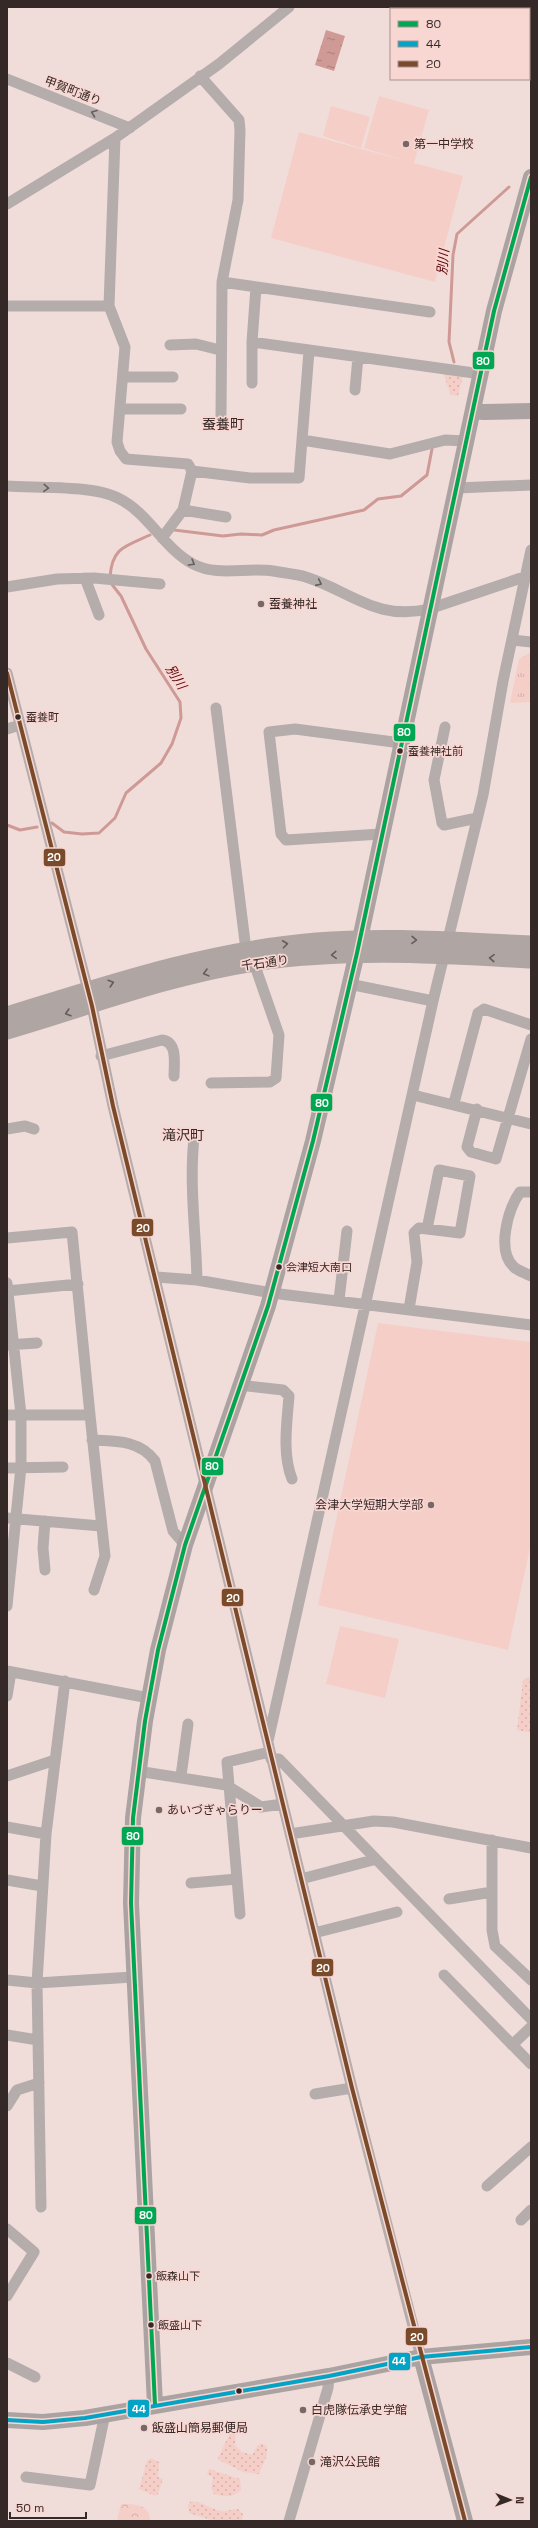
<svg xmlns="http://www.w3.org/2000/svg" width="538" height="2528" font-family="'Space Grotesk','Noto Sans JP',sans-serif">
<defs>
<pattern id="grass-dots" width="8" height="8" patternUnits="userSpaceOnUse"><rect width="8" height="8" fill="#f5cec8"/><path d="M2 2h.1M6 6h.1" fill="none" stroke="#d3b1ac" stroke-width="1.8" stroke-linecap="round"/></pattern>
<pattern id="forest-crowns" width="20" height="18" patternUnits="userSpaceOnUse"><rect width="20" height="18" fill="#f5cec8"/><path d="M2 6a3 3 0 1 1 6 0M12 15a3 3 0 1 1 6 0" fill="none" stroke="#d3b1ac"/></pattern>
<pattern id="park-tufts" width="24" height="20" patternUnits="userSpaceOnUse"><rect width="24" height="20" fill="#f5cec8"/><path d="M3 7l-1-3M5 7V3M7 7l1-3M15 17l-1-3M17 17v-4M19 17l1-3" fill="none" stroke="#d3b1ac"/></pattern>
<pattern id="water-ripples" width="26" height="14" patternUnits="userSpaceOnUse"><rect width="26" height="14" fill="#cf9a95"/><path d="M2 4q2-2 4 0t4 0M15 11q2-2 4 0t4 0" fill="none" stroke="#a97e7a"/></pattern>
</defs>
<rect width="100%" height="100%" fill="#f0ddda"/>
<path fill="url(#grass-dots)" d="M443 373 463 376 458 396 451 395Z
M531 1676V1733L517 1730 523 1680Z
M234 2431 236 2432 235 2445 242 2452 252 2455 258 2445 262 2443 267 2447V2455L259 2474 243 2472 219 2460 218 2458 230 2433Z
M151 2458 159 2462 158 2477 163 2479 158 2494 155 2496 139 2489 147 2461Z
M209 2469 240 2479 241 2490C233 2498 224 2497 214 2494L211 2488 213 2478 207 2474Z
M191 2501C203 2502 210 2509 222 2511 227 2512 232 2509 238 2509L243 2514 242 2521H214L189 2513 188 2505Z"/>
<path fill="url(#forest-crowns)" d="M121 2504C135 2504 150 2504 150 2521H117Z"/>
<path fill="url(#park-tufts)" d="M531 652V702L510 703 519 659Z"/>
<path fill="#f5cec8" d="M379 96 429 110 414 163 463 176 435 282 271 238 299 132 406 161 364 148Z
M331 106 370 117 361 148 323 136Z
M378 1323 531 1342V1543L508 1650 318 1605Z
M340 1626 399 1639 385 1698 326 1684Z"/>
<path fill="url(#water-ripples)" d="M326 30 345 36 334 71 315 65Z"/>
<g fill="none" stroke-linecap="round" stroke-linejoin="round">
<path stroke="#cf9a95" stroke-width="3" d="M454 362 449 342 453 255 457 234 509 187
M174 530 223 536 241 534 262 535 274 530 364 510 378 499 401 496 427 475 432 449
M110 577C112 547 126 546 150 535
M52 823 64 832 82 834 99 833 115 818 126 793 161 763 172 744 181 718 180 702 146 649 121 596 110 582
M7 825 20 830 37 827"/>
<path stroke="#b4adac" stroke-width="11" d="M434 9V7
M529 37H531
M200 76 239 120 240 130 238 200 222 282 221 417
M7 79 130 128
M115 138 109 306 125 347 117 442 120 451 126 459 188 464 192 471 183 510 162 538
M7 204 115 138 219 64 289 7
M222 282 430 312
M8 306H109
M252 342 481 374
M170 345 196 344 220 350
M123 377H173
M252 383V342L256 287
M355 390 358 357
M120 409H181
M302 440 390 454 445 440 466 441
M192 471 250 478H299L309 351
M7 486C36 488 93 485 118 498 149 513 163 548 193 564 218 577 246 567 273 571 284 573 296 574 306 577 352 592 376 621 429 609L530 575
M457 488 531 485
M183 510 226 517
M85 578 99 615
M7 587 57 579 94 578 160 584
M512 640 531 642
M7 673 92 1006 113 1106 352 2088 421 2357
M216 708 246 950
M445 727 434 780 442 823 444 825 477 818
M7 729 20 725
M381 834 286 840 281 834 269 732 295 729 401 743
M349 984 433 1001
M101 1056 162 1040C178 1042 174 1064 174 1076
M211 1083 270 1082 276 1078 279 1035 254 963
M413 1095 531 1124
M454 1103 478 1013 484 1009 531 1025
M477 1109 467 1147 471 1152 496 1159 531 1039
M7 1129 25 1126 34 1129
M194 1138C189 1185 196 1233 197 1280
M531 1192H520C508 1209 496 1251 514 1267 518 1271 526 1273 531 1276
M7 1238 72 1232 90 1415H7
M156 1277 197 1280 272 1293 531 1325
M7 1283 21 1415V1467L7 1606
M7 1291 78 1284
M339 1300 347 1231
M409 1309 417 1262 414 1233 419 1228 460 1233 470 1176 439 1170 427 1229
M7 1345 37 1343
M239 1385 283 1390 289 1396C287 1422 282 1454 292 1479
M90 1415 105 1556 94 1590
M92 1440C115 1441 140 1440 155 1461L173 1531 185 1545
M7 1468 63 1467
M7 1518 101 1526
M45 1570 43 1548 45 1521
M7 1671 149 1698
M7 1696 11 1672
M268 1741 433 1001 483 795 503 681 531 550
M271 1759H279L531 2019
M137 1771 226 1785 261 1807 283 1804
M7 1776 55 1760
M181 1776 188 1724
M7 1827 46 1834
M290 1834 374 1821 393 1822 531 1848
M492 1840V1930L495 1946 531 1980
M301 1879 373 1860
M7 1880 42 1886
M191 1883 237 1879
M449 1899 492 1892
M240 1914 227 1762 270 1752
M314 1933 397 1912
M444 1975 531 2064
M7 1980 37 1983 133 1977
M7 2035 38 2040
M512 2045 531 2027
M315 2094 352 2088
M7 2106 17 2090 39 2083
M487 2186 531 2147
M41 2207 37 1983 46 1834 65 1681
M521 2220 531 2210
M7 2229 34 2252 7 2296
M7 2363 35 2377
M26 2477 90 2485 105 2414
M289 2521 328 2388 329 2376"/>
<path stroke="#aba3a2" stroke-width="16" d="M473 411 484 412 531 411
M421 2357 465 2521
M155 2405 131 1903 133 1818 145 1721 158 1650 185 1545 268 1306 313 1141 357 953 494 311 531 177
M7 2420 43 2422 85 2418 329 2376 421 2357 531 2347"/>
<path stroke="#afa6a4" stroke-width="17" d="M7 1015C110 983 208 950 316 941 387 935 460 941 531 944
M7 1031C89 1007 170 976 254 963 347 949 438 955 531 960"/>
<g stroke="#f8d6d2" stroke-width="7">
<path id="bus-1" d="M155 2405 131 1903 133 1818 145 1721 158 1650 185 1545 268 1306 313 1141 357 953 494 311 531 177"/>
</g>
<g stroke="#f8d6d2" stroke-width="7">
<path id="bus-2" d="M7 2420 43 2422 85 2418 329 2376 421 2357 531 2347"/>
</g>
<g stroke="#f8d6d2" stroke-width="7">
<path id="bus-3" d="M7 673 92 1006 113 1106 352 2088 465 2521"/>
</g>
<use href="#bus-1" stroke="#00a651" stroke-width="4"/>
<use href="#bus-2" stroke="#03a3c6" stroke-width="4"/>
<use href="#bus-3" stroke="#7a4b2a" stroke-width="4"/>
</g>
<defs><path id="oneway-chevron" d="M-2-3.5L2.5 0L-2 3.5" fill="none" stroke-width="1.6" stroke-linecap="round" stroke-linejoin="round"/></defs>
<g stroke="#685e5c">
<use href="#oneway-chevron" transform="translate(94 113) rotate(-159)"/>
<use href="#oneway-chevron" transform="translate(46 488) rotate(3)"/>
<use href="#oneway-chevron" transform="translate(192 563) rotate(30)"/>
<use href="#oneway-chevron" transform="translate(319 583) rotate(24)"/>
</g>
<g stroke="#665b59">
<use href="#oneway-chevron" transform="translate(414 940) rotate(2)"/>
<use href="#oneway-chevron" transform="translate(285 944) rotate(-7)"/>
<use href="#oneway-chevron" transform="translate(334 955) rotate(176)"/>
<use href="#oneway-chevron" transform="translate(492 958) rotate(-177)"/>
<use href="#oneway-chevron" transform="translate(206 973) rotate(165)"/>
<use href="#oneway-chevron" transform="translate(111 983) rotate(-17)"/>
<use href="#oneway-chevron" transform="translate(68 1013) rotate(163)"/>
</g>
<g fill="#766866" stroke="#f8d6d2" stroke-width="1.5">
<circle cx="406" cy="144" r="4"/>
<circle cx="261" cy="604" r="4"/>
<circle cx="431" cy="1505" r="4"/>
<circle cx="159" cy="1810" r="4"/>
<circle cx="303" cy="2410" r="4"/>
<circle cx="144" cy="2428" r="4"/>
<circle cx="312" cy="2462" r="4"/>
</g>
<g fill="#352927" stroke="#f8d6d2" stroke-width="1.5">
<circle cx="18" cy="717" r="3.5"/>
<circle cx="400" cy="751" r="3.5"/>
<circle cx="279" cy="1267" r="3.5"/>
<circle cx="149" cy="2276" r="3.5"/>
<circle cx="151" cy="2325" r="3.5"/>
<circle cx="239" cy="2391" r="3.5"/>
</g>
<g text-anchor="middle" dominant-baseline="central" stroke-width="3.5" stroke-linejoin="round" paint-order="stroke">
<g font-size="11" fill="#352927" stroke="#f8d6d2" text-anchor="start">
<text x="26" y="717">蚕養町</text>
<text x="408" y="751">蚕養神社前</text>
<text x="286" y="1267">会津短大南口</text>
<text x="156" y="2276">飯森山下</text>
<text x="158" y="2325">飯盛山下</text>
</g>
<g font-size="12" fill="#352927" stroke="#f8d6d2">
<text transform="translate(73 91) rotate(21)">甲賀町通り</text>
<text transform="translate(265 963) rotate(-8)">千石通り</text>
</g>
<g font-size="12" fill="#352927" stroke="#f8d6d2" text-anchor="start">
<text x="414" y="144">第一中学校</text>
<text x="269" y="604">蚕養神社</text>
<text x="423" y="1505" text-anchor="end">会津大学短期大学部</text>
<text x="167" y="1810">あいづぎゃらりー</text>
<text x="311" y="2410">白虎隊伝承史学館</text>
<text x="152" y="2428">飯盛山簡易郵便局</text>
<text x="320" y="2462">滝沢公民館</text>
</g>
<g font-size="13" font-style="italic" fill="#560106" stroke="#f8d6d2">
<text transform="translate(443 262) rotate(-85)">別川</text>
<text transform="translate(176 677) rotate(57)">別川</text>
</g>
<g font-size="14" fill="#352927" stroke="#f8d6d2">
<text x="223" y="424">蚕養町</text>
<text x="183" y="1135">滝沢町</text>
</g>
</g>
<g stroke="#f8d6d2" stroke-width="1.5">
<rect x="472" y="351" width="23" height="19" rx="4" fill="#00a651"/>
<rect x="393" y="723" width="23" height="19" rx="4" fill="#00a651"/>
<rect x="43" y="848" width="23" height="19" rx="4" fill="#7a4b2a"/>
<rect x="310" y="1093" width="23" height="19" rx="4" fill="#00a651"/>
<rect x="131" y="1218" width="23" height="19" rx="4" fill="#7a4b2a"/>
<rect x="201" y="1457" width="23" height="19" rx="4" fill="#00a651"/>
<rect x="221" y="1588" width="23" height="19" rx="4" fill="#7a4b2a"/>
<rect x="121" y="1826" width="23" height="20" rx="4" fill="#00a651"/>
<rect x="311" y="1958" width="23" height="19" rx="4" fill="#7a4b2a"/>
<rect x="134" y="2206" width="23" height="19" rx="4" fill="#00a651"/>
<rect x="405" y="2327" width="23" height="19" rx="4" fill="#7a4b2a"/>
<rect x="388" y="2352" width="23" height="19" rx="4" fill="#03a3c6"/>
<rect x="127" y="2399" width="23" height="19" rx="4" fill="#03a3c6"/>
</g>
<g font-size="11" text-anchor="middle" font-weight="bold" fill="#fff">
<text x="483" y="365">80</text>
<text x="404" y="736">80</text>
<text x="54" y="861">20</text>
<text x="322" y="1107">80</text>
<text x="143" y="1232">20</text>
<text x="212" y="1470">80</text>
<text x="233" y="1602">20</text>
<text x="133" y="1840">80</text>
<text x="323" y="1972">20</text>
<text x="146" y="2219">80</text>
<text x="417" y="2341">20</text>
<text x="399" y="2365">44</text>
<text x="139" y="2413">44</text>
</g>
<rect width="538" height="2528" fill="none" stroke="#352927" stroke-width="16"/>
<rect x="390" y="8" width="140" height="72" fill="#f8d6d2" stroke="#aa918e"/>
<rect x="398" y="21" width="20" height="6" fill="#00a651" stroke="#aa918e"/>
<text x="426" y="28" font-size="12" fill="#352927">80</text>
<rect x="398" y="41" width="20" height="6" fill="#03a3c6" stroke="#aa918e"/>
<text x="426" y="48" font-size="12" fill="#352927">44</text>
<rect x="398" y="61" width="20" height="6" fill="#7a4b2a" stroke="#aa918e"/>
<text x="426" y="68" font-size="12" fill="#352927">20</text>
<g transform="translate(510 2500) rotate(91)" stroke="#f8d6d2" stroke-width="3" paint-order="stroke">
<path d="M0-3L7 15L0 10L-7 15Z" fill="#352927"/>
<text y="-6" font-size="11" font-weight="bold" text-anchor="middle" fill="#352927">N</text>
</g>
<path d="M10 2512v6h76v-6" fill="none" stroke="#352927" stroke-width="2"/>
<text x="16" y="2512" font-size="12" fill="#352927" stroke="#f8d6d2" stroke-width="3" paint-order="stroke">50 m</text>
</svg>
